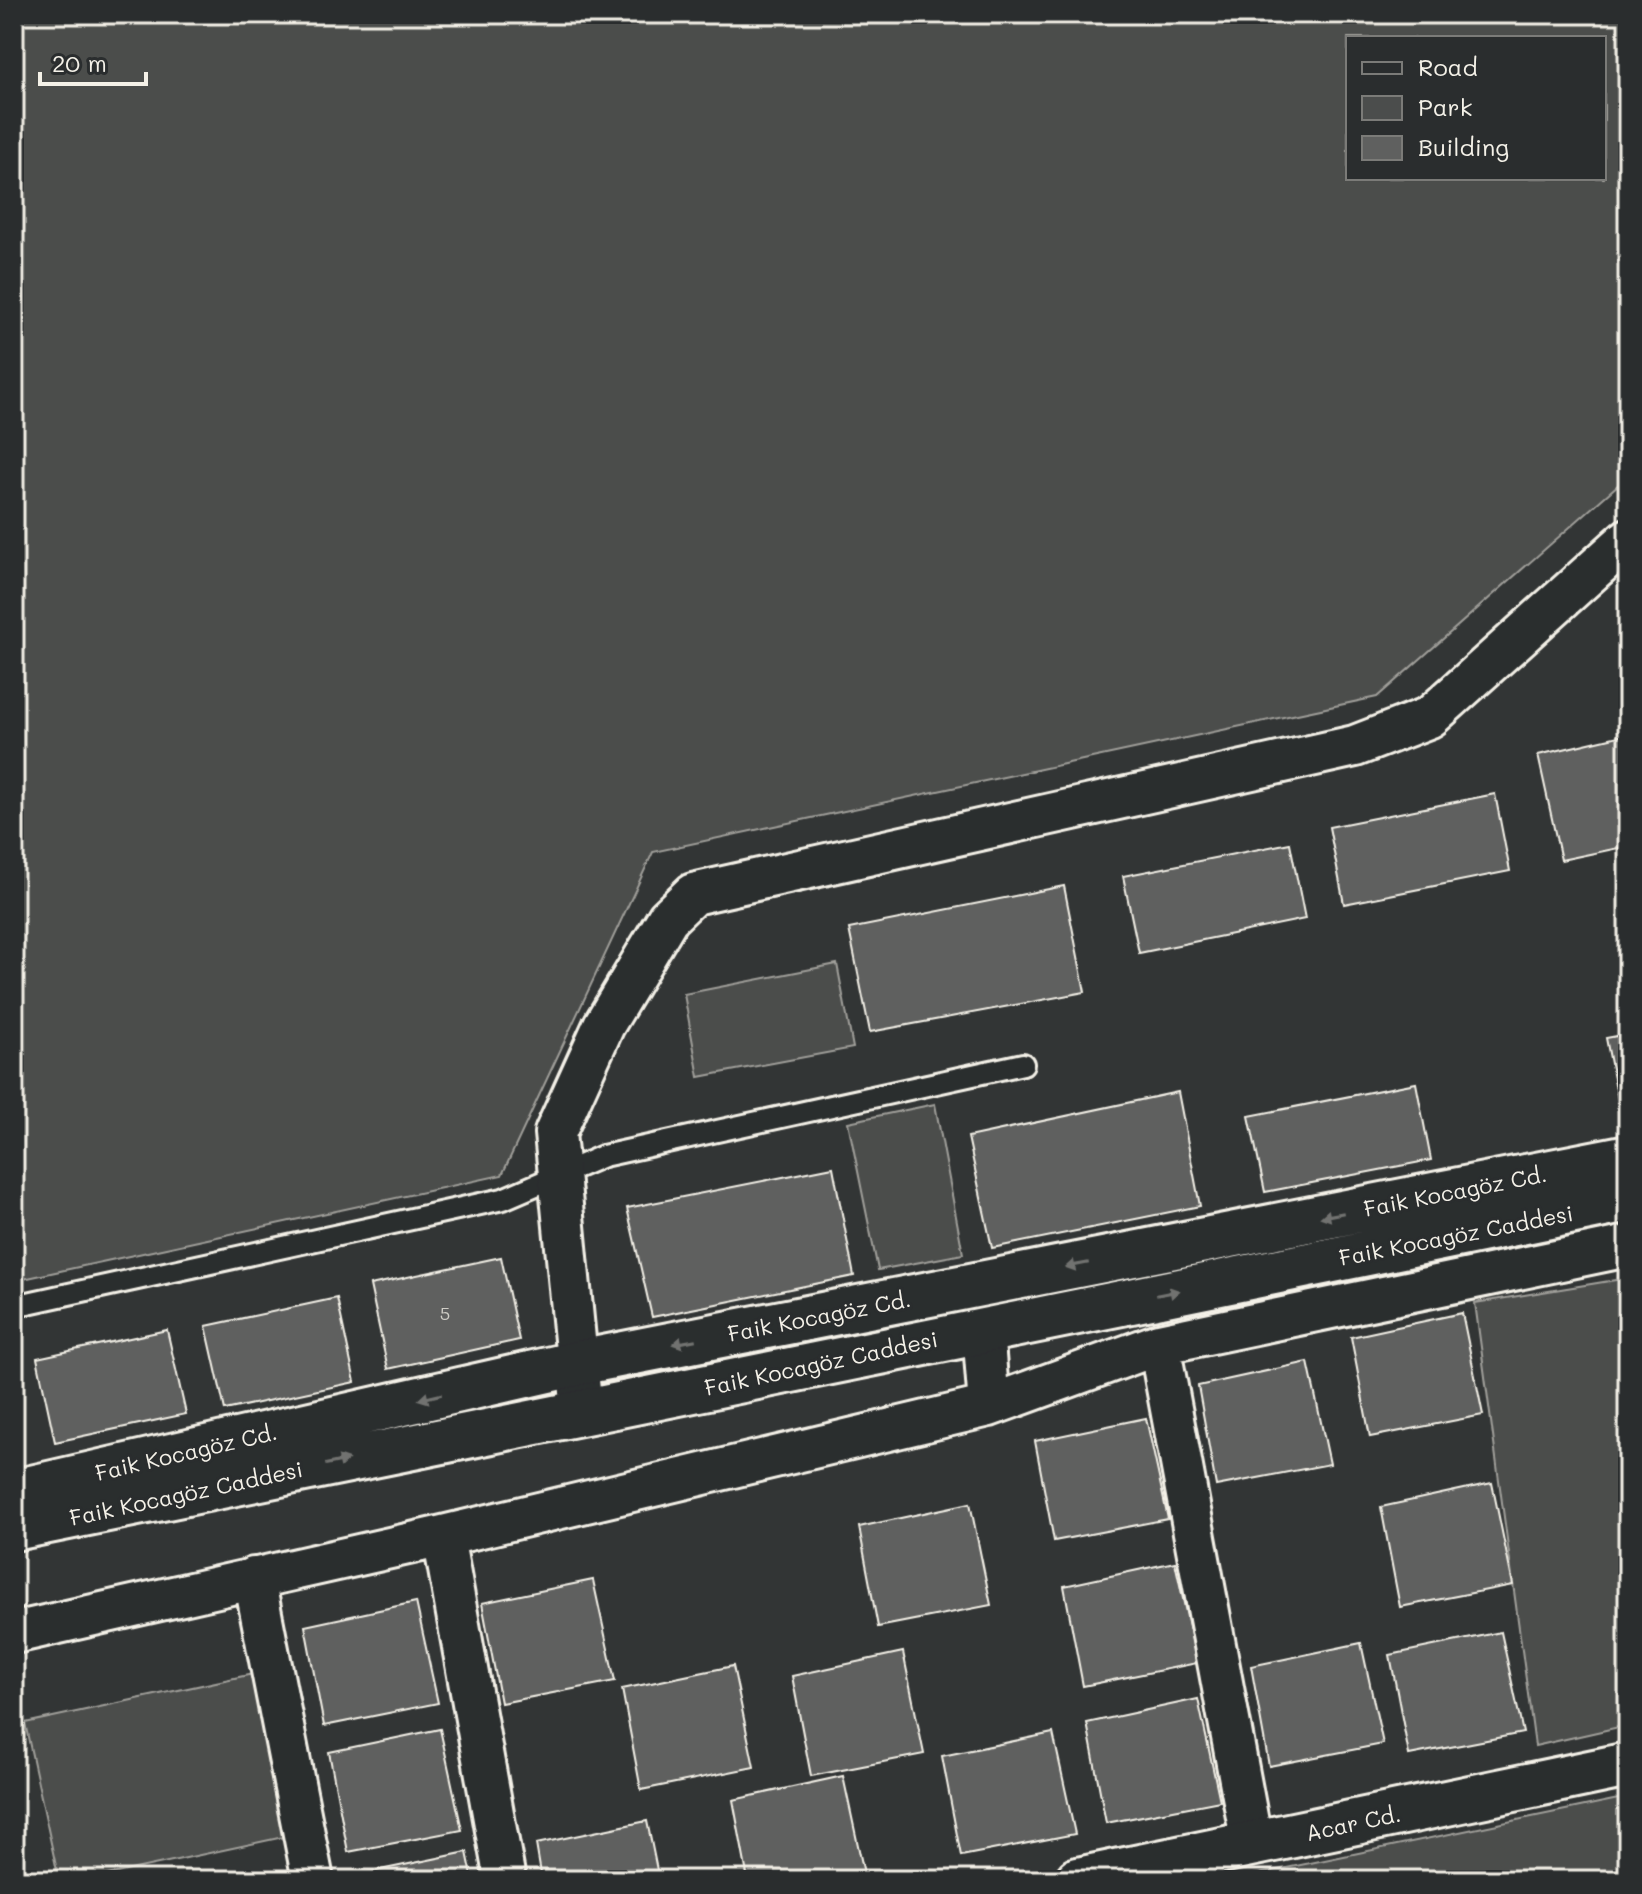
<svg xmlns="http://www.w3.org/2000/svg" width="1642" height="1894" font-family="Mali,sans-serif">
<rect width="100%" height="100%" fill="#323535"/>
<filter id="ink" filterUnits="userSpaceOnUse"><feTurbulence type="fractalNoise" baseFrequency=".0125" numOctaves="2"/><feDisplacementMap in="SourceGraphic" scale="16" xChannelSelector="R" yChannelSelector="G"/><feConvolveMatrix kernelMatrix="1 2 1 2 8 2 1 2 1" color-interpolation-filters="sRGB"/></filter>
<g filter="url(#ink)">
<path fill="#4b4d4c" stroke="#a09f9a" stroke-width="2" fill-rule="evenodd" d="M14 14H1628V476L1377 697 653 852 502 1175 14 1281ZM1348 38H1604V178H1348Z
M837 964 853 1048 699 1077 684 994Z
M935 1104 963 1254 878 1270 848 1122Z
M1628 1278V1725L1535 1746 1475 1303Z
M253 1674 288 1836 84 1880H59L25 1723Z
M1628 1797V1880H1253V1875Z"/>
<path fill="#5f605f" stroke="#f4f1e8" stroke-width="2" d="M1623 735 1628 756V846L1561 860 1538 755Z
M1495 794 1510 871 1344 904 1329 827Z
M1290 843 1305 919 1139 953 1123 876Z
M1064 886 1085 992 870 1032 849 929Z
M1628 1034V1113L1621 1115 1606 1038Z
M1416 1083 1431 1160 1265 1192 1249 1116Z
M1178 1092 1200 1206 992 1248 968 1137Z
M833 1167 854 1276 652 1317 627 1208Z
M501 1257 519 1340 388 1369 370 1285Z
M337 1298 355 1382 225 1410 206 1326Z
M1462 1313 1483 1415 1370 1437 1351 1337Z
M167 1330 186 1414 55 1442 37 1358Z
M1308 1362 1330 1464 1216 1486 1198 1386Z
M1146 1418 1168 1519 1054 1541 1035 1441Z
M1492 1483 1513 1585 1400 1607 1381 1507Z
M970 1503 991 1605 878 1627 859 1527Z
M1175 1562 1197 1663 1083 1686 1064 1586Z
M593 1580 615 1681 501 1703 482 1603Z
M416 1602 438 1703 324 1726 305 1626Z
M1501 1632 1523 1733 1409 1755 1390 1655Z
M1361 1643 1383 1744 1269 1766 1251 1666Z
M903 1652 924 1754 811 1776 792 1676Z
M733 1666 754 1767 641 1790 622 1689Z
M1198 1699 1220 1801 1106 1823 1087 1723Z
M440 1729 462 1830 348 1852 329 1752Z
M1053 1733 1075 1834 961 1856 942 1756Z
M843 1776 865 1878 853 1880H748L733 1800Z
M647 1821 659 1880H542L536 1844Z
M467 1852 473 1880H357L356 1875Z"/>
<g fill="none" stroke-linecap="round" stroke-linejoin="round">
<g stroke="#f4f1e8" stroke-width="26">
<path id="service" d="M14 1306 503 1199 603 1156 1023 1064"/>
</g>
<g stroke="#f4f1e8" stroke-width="46">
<path id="minor" d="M983 1330 989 1406
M1159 1344 1252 1844
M582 1412 555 1133 604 1025 668 918 693 894 1355 746 1430 717 1628 539
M443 1536 505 1880
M254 1578 313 1880
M14 1633 443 1536 989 1406 1159 1344 1628 1246"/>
</g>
<g stroke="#f4f1e8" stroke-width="50">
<path id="tertiary" d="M14 1492 578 1363 1628 1157
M14 1528 1628 1200
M1078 1880 1628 1765"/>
</g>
<use href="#service" stroke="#2a2d2e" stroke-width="20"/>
<use href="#minor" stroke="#2a2d2e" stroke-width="40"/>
<use href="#tertiary" stroke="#2a2d2e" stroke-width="44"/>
</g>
<defs><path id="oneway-solid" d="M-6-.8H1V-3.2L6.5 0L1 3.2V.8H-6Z" transform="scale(2)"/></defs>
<g fill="#71726f">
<use href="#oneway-solid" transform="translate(1332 1215) rotate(169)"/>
<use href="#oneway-solid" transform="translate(1077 1265) rotate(169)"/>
<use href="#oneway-solid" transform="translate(1168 1293) rotate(-11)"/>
<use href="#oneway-solid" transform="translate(684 1342) rotate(169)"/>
<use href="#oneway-solid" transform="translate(430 1397) rotate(167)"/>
<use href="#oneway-solid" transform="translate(337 1462) rotate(-12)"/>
</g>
</g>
<g text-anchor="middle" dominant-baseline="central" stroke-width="6" stroke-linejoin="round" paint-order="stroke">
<g font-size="18" fill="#cfcdc6">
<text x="445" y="1313">5</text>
</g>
<g font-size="22" fill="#f4f1e8" stroke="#2a2d2e">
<text transform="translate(1455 1191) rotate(-11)">Faik Kocagöz Cd.</text>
<text transform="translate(1456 1235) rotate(-11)">Faik Kocagöz Caddesi</text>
<text transform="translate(819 1316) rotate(-11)">Faik Kocagöz Cd.</text>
<text transform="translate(821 1363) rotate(-12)">Faik Kocagöz Caddesi</text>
<text transform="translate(186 1452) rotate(-13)">Faik Kocagöz Cd.</text>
<text transform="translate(186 1493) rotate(-12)">Faik Kocagöz Caddesi</text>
<text transform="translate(1353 1823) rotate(-12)">Acar Cd.</text>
</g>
</g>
<rect width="1642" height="1894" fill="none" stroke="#2a2d2e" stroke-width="48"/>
<rect x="24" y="24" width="1594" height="1846" fill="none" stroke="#f4f1e8" stroke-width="3" filter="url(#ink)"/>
<rect x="1346" y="36" width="260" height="144" fill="#2a2d2e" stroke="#7b7b78" stroke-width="2"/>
<rect x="1362" y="62" width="40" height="12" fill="#2a2d2e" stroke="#7b7b78" stroke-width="2"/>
<text x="1418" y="76" font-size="24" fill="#f4f1e8">Road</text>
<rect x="1362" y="96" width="40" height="24" fill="#4b4d4c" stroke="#7b7b78" stroke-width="2"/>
<text x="1418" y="116" font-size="24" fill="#f4f1e8">Park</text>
<rect x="1362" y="136" width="40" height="24" fill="#5f605f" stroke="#7b7b78" stroke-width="2"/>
<text x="1418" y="156" font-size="24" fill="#f4f1e8">Building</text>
<path d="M40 72v12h106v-12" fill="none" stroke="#f4f1e8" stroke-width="4"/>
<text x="52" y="72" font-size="24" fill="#f4f1e8" stroke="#2a2d2e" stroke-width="6" paint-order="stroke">20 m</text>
</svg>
